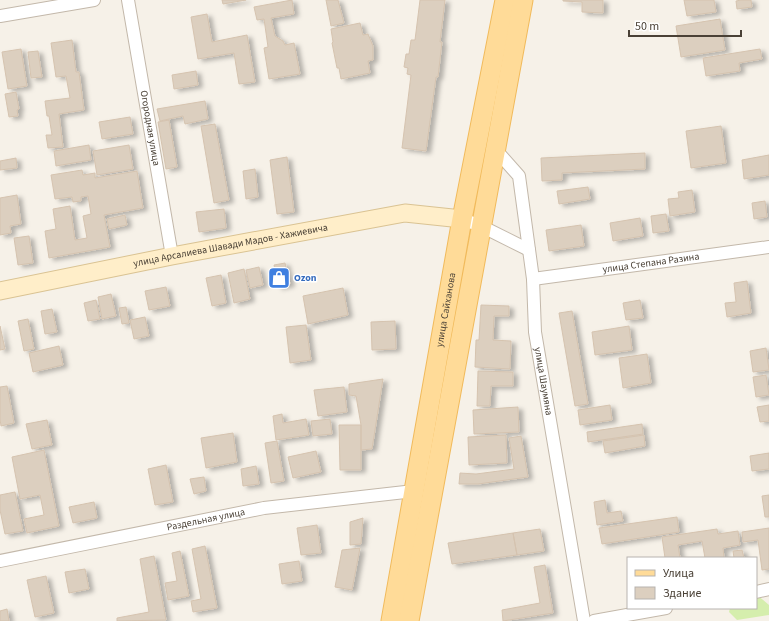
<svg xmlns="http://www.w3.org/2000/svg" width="769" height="621" font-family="'Source Sans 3',sans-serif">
<defs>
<filter id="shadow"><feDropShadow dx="4.5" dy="2.5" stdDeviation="2" flood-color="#0004"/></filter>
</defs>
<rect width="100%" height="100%" fill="#f6f1e8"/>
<path fill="#d5eead" d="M756 594 769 605V615L737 620 729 612 730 608H756Z"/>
<path fill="#dccfbf" stroke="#d5c3af" filter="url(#shadow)" d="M222 0H246L223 4Z
M292 0 294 14 271 18 275 36 283 41 285 45 294 43 300 74 269 79 264 48 268 47 264 19 257 20 254 7Z
M326 0H338L344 23 331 26Z
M420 0H445L440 42H442L438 77H436L426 151 402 148 411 75 407 74 408 68 404 67 406 54H409L411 40H415Z
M563 0H603V13L582 12V2L563 1Z
M684 0H714L716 12 687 16Z
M741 0H751L752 7 737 9 736 1Z
M207 14 212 42 247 35 255 82 239 84 234 53 198 59 191 17Z
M720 19 725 50 681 57 676 26Z
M360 23 363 35 368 34 373 46V60L368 61 370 73 341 79 339 68H337L332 43 333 42 331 29Z
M72 40 76 72H79L84 110 59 114 63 147 48 148 46 135H52L49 116H47L45 101 70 98 66 76 56 77 51 43Z
M21 49 27 86 8 89 2 52Z
M760 49 762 59 739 63 740 71 706 76 703 58Z
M38 51 42 77 31 78 28 52Z
M196 71 198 85 174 89 172 75Z
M16 92 19 109 17 110 18 116 9 117 5 94Z
M205 101 208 119 185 124 183 116 160 121 157 109Z
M130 117 133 134 102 139 99 122Z
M169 120 177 167 166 169 158 122Z
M215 124 229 200 214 203 201 126Z
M721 126 726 163 691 168 686 131Z
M89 145 91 160 56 166 54 151Z
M129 145 133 169 97 175 93 151Z
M645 153V169L562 173V180L542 181 541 158Z
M769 155V175L744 179 742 160Z
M287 157 294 212 277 214 270 160Z
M16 158 17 168 0 170V161Z
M255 169 258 197 246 199 243 171Z
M82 170 83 175 95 173V178L137 171 143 208 104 215 110 247 49 258 45 231 56 229 53 209 70 206 75 240 87 238 83 216 91 214 88 196 81 197V201L73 202 72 197 55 199 51 175Z
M588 187 590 199 559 204 557 191Z
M692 190 695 212 670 216 668 199 679 198 678 192Z
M17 195 21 224 10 226 11 233 0 235V198Z
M765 201 767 217 754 219 752 203Z
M224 209 226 228 199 232 196 212Z
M666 214 669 231 653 233 651 216Z
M125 215 127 225 109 229 107 219Z
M640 218 643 236 613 241 610 223Z
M581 225 584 246 549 251 546 230Z
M29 236 33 263 18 265 14 238Z
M285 263 290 284 278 287 274 265Z
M259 267 263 285 250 288 246 270Z
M244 269 250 299 234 303 228 273Z
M221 275 226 303 212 306 206 278Z
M747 281 751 313 727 317 725 303 736 302 734 283Z
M166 287 170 306 149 310 145 291Z
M343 288 348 315 308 324 303 296Z
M111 294 116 316 102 319 98 297Z
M96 300 100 319 88 321 84 303Z
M640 300 643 318 626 320 623 303Z
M481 305 509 306V316H494L493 340 511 341 510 369 475 367 476 340H479Z
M126 307 129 323 122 324 119 308Z
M52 309 57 332 45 334 41 311Z
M572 311 588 404 575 406 559 313Z
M145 317 149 336 134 339 130 320Z
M28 319 34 349 24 351 18 321Z
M395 321 396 349 372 350 371 322Z
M306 325 311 360 290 363 286 327Z
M0 326 5 349 0 350Z
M629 326 632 350 595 355 592 332Z
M59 346 63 365 33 372 29 353Z
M766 348 769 370 753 372 750 351Z
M647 354 651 383 623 388 619 358Z
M478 371 513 372V386H491L490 406H477Z
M766 375 769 395 756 397 753 377Z
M383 379 372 449 361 450V425L356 396 349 395V384Z
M7 386 14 423 1 426 0 419V387Z
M344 387 347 412 318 416 314 390Z
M610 405 612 420 580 425 578 410Z
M769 405V421L760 422 757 407Z
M518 407 519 432 474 434 473 410Z
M282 414 283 423 306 419 309 435 276 440 273 416Z
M330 419 332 434 313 436 311 421Z
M47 420 52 445 32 449 26 424Z
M642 424 643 434 588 442 587 432Z
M339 425H361V470H340Z
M233 433 237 462 206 468 201 438Z
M506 435 507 463 469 465 468 437Z
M644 435 645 446 605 453 603 441Z
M521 436 528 477 478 484H459L460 473 476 474 514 469 509 438Z
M277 441 284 481 271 483 265 443Z
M44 450 59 526 27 533 24 519 44 515 40 495 20 499 12 457Z
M316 451 321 472 293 478 288 457Z
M769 453V469L752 471 750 456Z
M166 465 173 502 155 505 148 469Z
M256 466 259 484 243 486 241 469Z
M204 477 206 491 194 494 190 479Z
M15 492 23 531 5 534 0 510V495Z
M769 495V517H765L762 496Z
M605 500 607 513 621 511 623 521 597 525 594 502Z
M94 502 97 518 73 523 69 507Z
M677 517 679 532 602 544 599 528Z
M363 518 361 544 350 545V522Z
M317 525 321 553 301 555 297 528Z
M769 528V569L762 570 758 540 743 542 742 532Z
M540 529 544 551 517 555 513 533Z
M717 529 718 534 738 531 740 545 723 548 724 558H705L702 541 678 545 680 558H665L662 537Z
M513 533 517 555 452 564 448 543Z
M205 546 217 608 193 612 191 601 201 599 192 549Z
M360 548 352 590 335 587 342 550Z
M742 550 744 558H734L733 551Z
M180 551 189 596 168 600 165 583 177 581 172 553Z
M154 556 166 620 117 621V618L149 612 140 559Z
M299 561 302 581 282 584 279 564Z
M545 565 553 613 503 621 502 610 540 603 534 567Z
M85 569 89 589 69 593 65 572Z
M46 576 54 613 35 617 27 580Z
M7 609 9 621H0V611Z"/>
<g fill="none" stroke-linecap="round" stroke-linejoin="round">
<g stroke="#c3b8aa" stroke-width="14">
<g id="street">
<path id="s1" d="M128 0 172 256"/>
<path d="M0 16 94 0"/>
<path id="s2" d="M495 149 519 176 533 279 535 332 584 621"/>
<path d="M462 219 481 226 529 250"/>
<path id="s3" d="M533 279 769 247"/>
<path id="s4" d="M0 561 264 508 414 491"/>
<path d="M756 592 769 589"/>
<path d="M594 621 666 608"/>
</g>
</g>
<g stroke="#dac393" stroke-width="19">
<g id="secondary">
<path id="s5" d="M0 291 172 256 405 213 462 219"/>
</g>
</g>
<g stroke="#f1ba5b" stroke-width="21">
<g id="primary">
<path id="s6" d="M391 621 462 219 505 0"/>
<path d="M409 621 523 0"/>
</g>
</g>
<use href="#street" stroke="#fff" stroke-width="12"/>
<use href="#secondary" stroke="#ffeec9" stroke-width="17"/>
<use href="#primary" stroke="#ffdb98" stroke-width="19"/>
</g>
<defs>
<g id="shop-square" transform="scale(1.15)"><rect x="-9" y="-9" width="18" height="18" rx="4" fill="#3f7fe0" stroke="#fff"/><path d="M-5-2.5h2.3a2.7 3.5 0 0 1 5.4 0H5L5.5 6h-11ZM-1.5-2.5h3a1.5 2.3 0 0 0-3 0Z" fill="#fff"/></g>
</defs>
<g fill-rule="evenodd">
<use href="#shop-square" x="279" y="278"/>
</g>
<g text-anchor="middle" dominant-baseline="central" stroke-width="3" stroke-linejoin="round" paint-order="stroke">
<g font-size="10" fill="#4a4136" stroke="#fff">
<text stroke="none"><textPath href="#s1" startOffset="130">Огородная улица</textPath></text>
<text stroke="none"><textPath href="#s5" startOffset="235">улица Арсалиева Шавади Мадов - Хажиевича</textPath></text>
<text stroke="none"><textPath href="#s3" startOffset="119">улица Степана Разина</textPath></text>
<text stroke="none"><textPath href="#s6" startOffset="316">улица Сайханова</textPath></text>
<text stroke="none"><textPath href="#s2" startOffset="243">улица Шаумяна</textPath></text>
<text stroke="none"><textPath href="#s4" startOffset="210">Раздельная улица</textPath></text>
</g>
<g font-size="10" font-weight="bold" fill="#366cbe" stroke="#fff" text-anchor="start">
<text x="294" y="278">Ozon</text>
</g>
</g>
<rect x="627" y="557" width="130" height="52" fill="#ffffff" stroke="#b7b3af"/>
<rect x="635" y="570" width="20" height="6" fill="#ffdb98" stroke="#b7b3af"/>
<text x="663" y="577" font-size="12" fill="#4a4136">Улица</text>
<rect x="635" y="587" width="20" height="12" fill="#dccfbf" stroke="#b7b3af"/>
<text x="663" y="597" font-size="12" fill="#4a4136">Здание</text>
<path d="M629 30v6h112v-6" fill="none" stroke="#4a4136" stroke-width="2"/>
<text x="635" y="30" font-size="12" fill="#4a4136" stroke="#ffffff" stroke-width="3" paint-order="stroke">50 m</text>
</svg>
